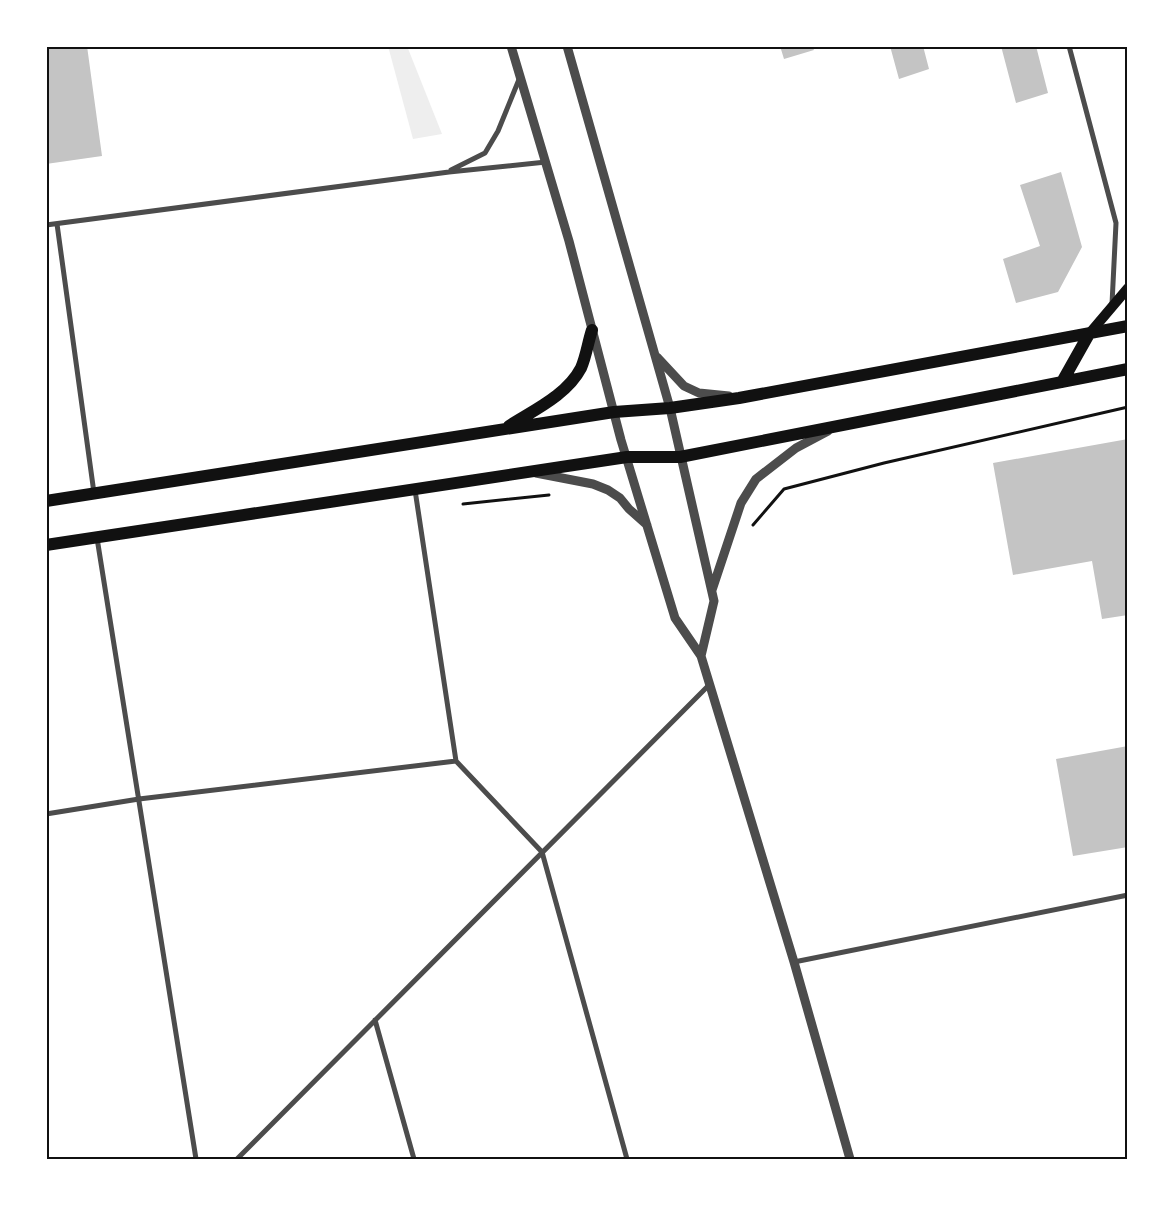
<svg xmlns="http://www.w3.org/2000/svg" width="1174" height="1205" font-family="'Fira Sans',sans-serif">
<rect width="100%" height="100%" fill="#fff"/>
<path fill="#eee" d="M388 46H407L442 134 413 139Z"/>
<path fill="#c4c4c4" d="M46 46H87L102 156 46 164Z
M780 46H812L814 50 784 59Z
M890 46H923L929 69 899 79Z
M1001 46H1036L1048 93 1016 103Z
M1061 172 1082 247 1058 292 1016 303 1003 259 1040 246 1020 185Z
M1128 439V615L1102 619 1092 561 1013 575 993 463Z
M1128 746V847L1073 856 1056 759Z"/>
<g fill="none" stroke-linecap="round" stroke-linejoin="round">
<path stroke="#111" stroke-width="3" d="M463 504 549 495
M753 525 784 489 884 463 1128 407"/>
<path stroke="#4c4c4c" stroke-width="5" d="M1069 46 1116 223 1112 304
M451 170 485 153 498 131 520 77
M57 224 94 493
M46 225 449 172 546 162
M415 490 456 761 542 852 627 1159
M97 538 196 1159
M46 814 139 799 456 761
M794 962 1128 895
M375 1020 414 1159
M237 1159 709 685"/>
<path stroke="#4c4c4c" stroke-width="9" d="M511 46 569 241 621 440 675 618 701 656 794 962 850 1159
M567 46 670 408 714 601 701 656
M657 357 684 386 699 393 729 396
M536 473 593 484 608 490 620 498 629 509 647 525
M712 590 741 503 756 479 796 448 828 431"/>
<path stroke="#111" stroke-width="10" d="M1089 334 1128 288"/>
<path stroke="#111" stroke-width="12" d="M1062 382 1089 334
M509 426C534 410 567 395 581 368 586 357 588 342 592 330
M46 501 614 412 670 408 739 398 1128 326
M46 545 627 457H680L1128 369"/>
</g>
<rect width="1174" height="1205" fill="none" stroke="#ffffff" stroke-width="95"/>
<rect x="48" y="48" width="1078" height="1110" fill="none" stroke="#111" stroke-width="2"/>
</svg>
